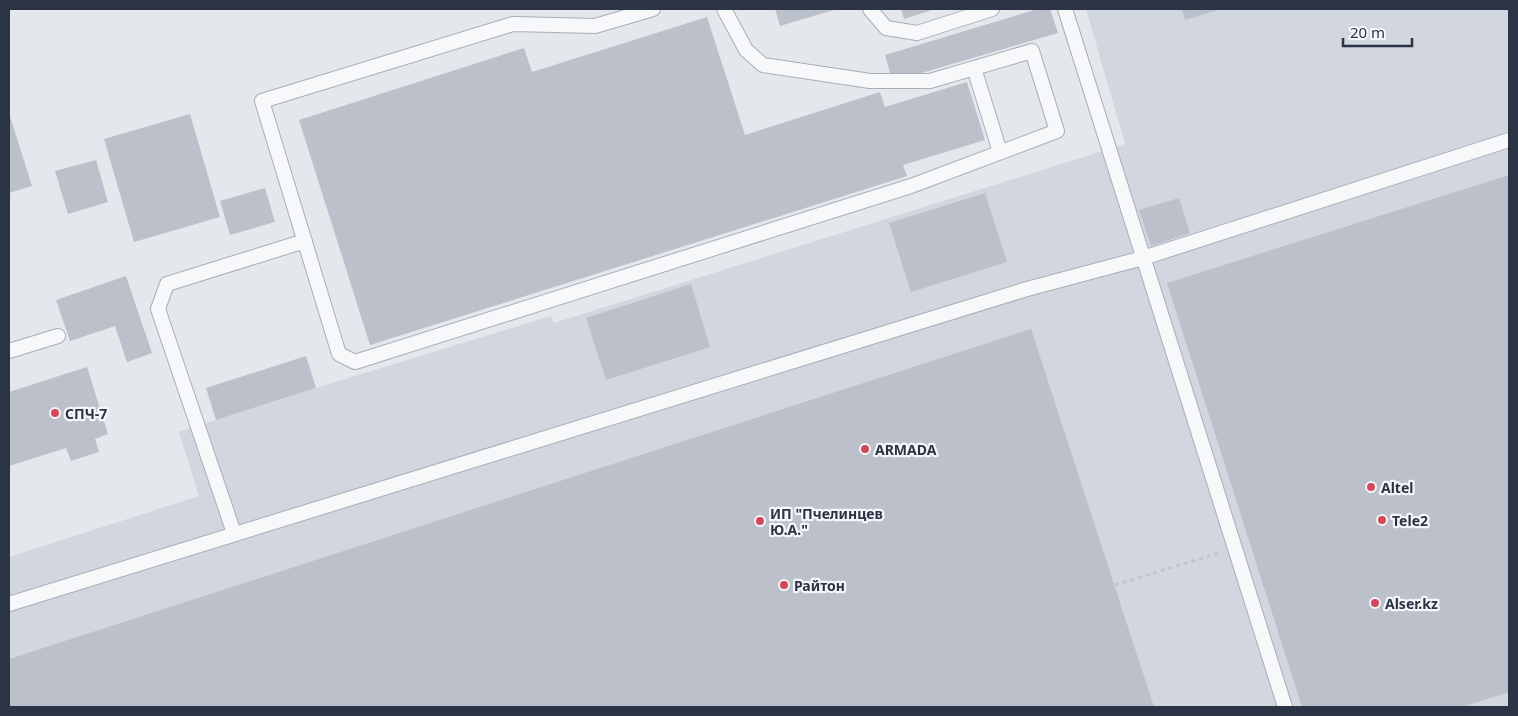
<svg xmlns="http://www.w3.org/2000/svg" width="1518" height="716" font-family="'Noto Sans',sans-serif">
<rect width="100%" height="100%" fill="#e4e7ec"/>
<path fill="#d2d6de" d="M1086 9H1509V707H9V557L199 496 179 432 316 388 551 316 554 323 1125 144Z"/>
<path fill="#bbc0ca" d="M775 9H837L780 26Z
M901 9H935L904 19Z
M1038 9H1050L1058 33 918 74 890 73 885 55Z
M1182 9H1221L1185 20Z
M707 17 745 135 880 92 885 107 967 82 985 140 903 165 907 176 370 345 299 120 524 48 532 72Z
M9 113 32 186 9 193Z
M190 114 220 217 134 242 104 139Z
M96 160 108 202 68 214 55 171Z
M1509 175V692L1462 707H1302L1167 283Z
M265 188 275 222 230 235 220 201Z
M985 193 1007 262 911 292 889 223Z
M1179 198 1190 233 1151 246 1139 210Z
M126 276 152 353 127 362 115 326 70 341 56 300Z
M691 284 710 347 606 380 586 318Z
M1031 329 1154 707H9V659Z
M306 356 316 388 216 420 206 388Z
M87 367 108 434 95 439 99 452 71 461 66 448 9 466V392Z"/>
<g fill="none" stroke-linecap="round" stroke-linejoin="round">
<g stroke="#a9aeb7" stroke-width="16">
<path id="service" d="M653 9 595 26 513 24 262 101 339 354 355 362 911 186 1057 131 1032 51 930 81H870L763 65 746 50 724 9
M870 9 886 28 917 33 992 9
M1065 9 1285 707
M974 68 1000 152
M9 351 58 336
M234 533 158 309 167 284 305 241
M9 604 1027 289 1143 258 1509 140"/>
</g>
<path stroke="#c2c5cb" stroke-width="3" stroke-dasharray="4 4" stroke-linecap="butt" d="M1115 585 1219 553
M1507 707 1509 706"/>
<use href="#service" stroke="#f7f8fa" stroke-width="14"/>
</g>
<g fill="#d1495b" stroke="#f4f6f9" stroke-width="2">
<circle cx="55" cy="413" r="5"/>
<circle cx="865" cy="449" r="5"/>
<circle cx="1371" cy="487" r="5"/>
<circle cx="1382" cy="520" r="5"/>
<circle cx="760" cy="521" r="5"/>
<circle cx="784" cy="585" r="5"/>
<circle cx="1375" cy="603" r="5"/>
</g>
<g text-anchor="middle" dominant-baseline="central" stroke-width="4.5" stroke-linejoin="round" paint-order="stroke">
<g font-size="14" font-weight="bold" fill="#2b3445" stroke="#f4f6f9" text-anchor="start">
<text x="65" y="413">СПЧ-7</text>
<text x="875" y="449">ARMADA</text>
<text x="1381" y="487">Altel</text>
<text x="770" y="513">ИП "Пчелинцев<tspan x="770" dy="16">Ю.А."</tspan></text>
<text x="1392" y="520">Tele2</text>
<text x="794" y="585">Райтон</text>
<text x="1385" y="603">Alser.kz</text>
</g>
</g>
<rect width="1518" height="716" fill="none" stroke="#2b3445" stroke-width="20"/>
<path d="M1343 38v8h69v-8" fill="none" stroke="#2b3445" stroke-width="2.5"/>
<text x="1350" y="38" font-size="15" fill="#2b3445" stroke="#f4f6f9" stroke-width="4" paint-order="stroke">20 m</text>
</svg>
